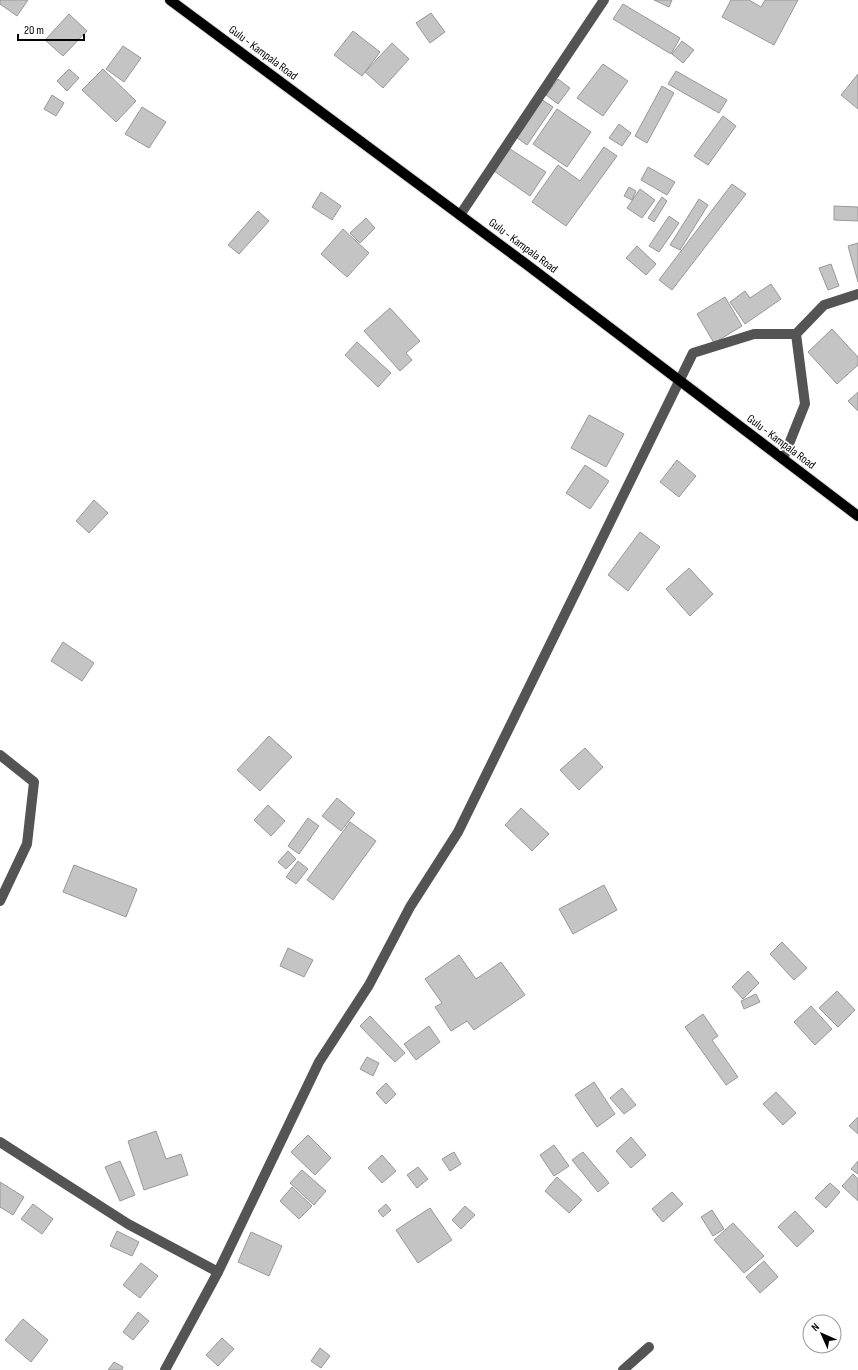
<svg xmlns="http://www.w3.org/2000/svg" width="858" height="1370" font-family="'Sofia Sans Condensed',sans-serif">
<rect width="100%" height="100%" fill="#fff"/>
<path fill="#c4c4c4" stroke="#989898" d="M0 0H28L17 16 0 4Z
M654 0H672L669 7Z
M731 0H749L761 7 765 0H798L774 45 722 17Z
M623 4 680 38 671 54 613 19Z
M431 13 445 32 430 43 416 23Z
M69 14 87 31 63 56 45 40Z
M353 31 380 52 362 76 334 55Z
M682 41 694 50 683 63 672 54Z
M392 43 409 59 383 88 365 72Z
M123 46 141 58 124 82 106 69Z
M603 64 628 81 603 116 577 98Z
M69 69 79 78 67 91 57 81Z
M103 69 136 101 116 122 82 90Z
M676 71 727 100 719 113 668 84Z
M858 74V109L841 95Z
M558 79 570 88 558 104 546 95Z
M662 86 674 93 647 143 635 136Z
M52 95 64 103 56 116 44 109Z
M541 99 553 107 527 145 516 137Z
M142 107 166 122 149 148 125 134Z
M557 109 591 132 567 167 533 144Z
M723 116 736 126 708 165 694 156Z
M619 124 631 133 622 146 609 138Z
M604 147 617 156 566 226 532 202 558 165 580 181Z
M510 149 546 172 530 196 494 171Z
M648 167 675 182 667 195 641 180Z
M732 184 746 194 672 290 659 280Z
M629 187 636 191 632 200 624 196Z
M640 189 655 200 642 218 627 208Z
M321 192 341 206 332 220 312 207Z
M662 197 667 201 654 222 648 218Z
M699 199 708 205 680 250 670 245Z
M834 206 858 207V221L834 220Z
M258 211 269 221 239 254 228 245Z
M669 216 679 223 659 252 649 246Z
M366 218 375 228 360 243 350 233Z
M343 229 369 253 347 277 321 254Z
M858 243V282L848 246Z
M637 246 656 264 646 275 626 258Z
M831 264 839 286 828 290 819 268Z
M771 284 781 299 745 324 730 302 745 291 750 298Z
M725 297 742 326 714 343 697 314Z
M390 308 420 341 406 353 412 360 400 371 364 331Z
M832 329 858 357V365L837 384 808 352Z
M357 342 391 373 378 387 345 355Z
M858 392V411L848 401Z
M589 415 624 434 606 467 571 448Z
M677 460 696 476 679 497 660 482Z
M585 465 609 481 590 509 566 493Z
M94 500 108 513 89 533 76 521Z
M640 532 660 547 628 591 608 575Z
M689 568 713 594 690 616 666 589Z
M63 642 94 663 82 681 51 661Z
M269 736 292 757 260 791 237 770Z
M585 748 603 767 579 790 560 770Z
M337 798 355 813 341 831 322 816Z
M268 805 285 821 271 836 254 820Z
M521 808 549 834 532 851 505 825Z
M308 818 319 826 299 854 288 846Z
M350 822 376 841 333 900 307 880Z
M288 851 296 859 286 869 278 862Z
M298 861 308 869 296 884 286 877Z
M74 865 137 889 126 917 63 892Z
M604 885 617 910 573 934 559 909Z
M782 942 807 968 794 980 770 954Z
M288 948 313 960 304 977 280 966Z
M459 955 476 979 501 962 525 995 474 1030 467 1021 451 1031 435 1007 442 1003 425 979Z
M748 971 759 983 743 999 732 987Z
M837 991 855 1010 838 1027 819 1008Z
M756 994 760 1002 744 1009 741 1001Z
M811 1006 832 1029 815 1045 794 1022Z
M703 1014 718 1036 712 1040 738 1077 726 1085 685 1027Z
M370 1016 405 1053 395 1062 360 1026Z
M429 1026 440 1042 416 1060 404 1044Z
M367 1057 379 1063 373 1076 360 1069Z
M594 1082 615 1114 597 1127 575 1095Z
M386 1083 396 1094 386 1104 376 1093Z
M622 1088 636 1105 624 1114 610 1098Z
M776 1092 796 1113 783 1125 763 1104Z
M858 1117V1134L849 1126Z
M156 1131 166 1159 181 1154 188 1175 144 1190 128 1141Z
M308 1135 331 1158 315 1175 291 1152Z
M631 1137 646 1155 631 1168 616 1151Z
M554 1145 569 1166 554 1176 540 1155Z
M454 1152 461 1164 450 1171 442 1159Z
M583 1152 609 1183 598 1192 572 1160Z
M382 1155 396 1171 382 1183 368 1168Z
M120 1161 135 1195 120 1201 105 1167Z
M858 1161V1174L851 1169Z
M418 1167 428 1179 417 1188 407 1175Z
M302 1170 326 1191 314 1205 290 1183Z
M853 1174 858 1179V1201L842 1186Z
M557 1177 582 1200 569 1213 545 1191Z
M0 1182 24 1197 13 1215 0 1207Z
M830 1183 840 1192 826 1208 815 1198Z
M292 1187 312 1206 299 1219 280 1201Z
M672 1192 683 1204 663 1222 652 1209Z
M33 1204 53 1219 42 1234 21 1219Z
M386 1204 391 1210 383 1217 378 1211Z
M465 1206 475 1215 461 1229 452 1220Z
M430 1208 452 1240 418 1263 396 1230Z
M712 1210 724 1229 713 1236 701 1217Z
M795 1211 814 1231 797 1247 778 1227Z
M733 1223 764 1256 744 1273 714 1240Z
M117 1231 139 1242 132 1256 110 1246Z
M251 1232 282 1246 269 1276 238 1262Z
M764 1261 778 1277 760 1293 746 1277Z
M141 1263 158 1276 140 1298 123 1285Z
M138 1312 149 1321 133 1340 123 1332Z
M23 1319 48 1340 31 1362 5 1340Z
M222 1338 234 1349 218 1366 206 1355Z
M320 1348 330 1356 321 1368 311 1361Z
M114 1362 123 1367 122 1370H108Z"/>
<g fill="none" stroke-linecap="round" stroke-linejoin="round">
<g stroke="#dbdbdb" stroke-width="12">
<path id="major" d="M170 0 526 264 858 516"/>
</g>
<path stroke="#545454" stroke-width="10" d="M460 215 604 0
M783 459 805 404 796 334
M0 755 34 782 27 844 0 901
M0 1142 128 1224 218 1272
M165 1370 218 1272 319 1062 369 985 410 907 458 832 693 353 754 334H796L824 305 858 294
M623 1370 649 1347"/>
<use href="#major" stroke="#000" stroke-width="10"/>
</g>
<g text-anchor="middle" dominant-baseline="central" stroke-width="3.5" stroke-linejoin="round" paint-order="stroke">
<g font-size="12" fill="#000" stroke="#fff">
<text transform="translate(263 53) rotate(37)">Gulu - Kampala Road</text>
<text transform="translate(523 246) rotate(37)">Gulu - Kampala Road</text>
<text transform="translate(781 442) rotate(37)">Gulu - Kampala Road</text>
</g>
</g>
<g transform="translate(822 1334) rotate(315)"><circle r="19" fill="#ffffff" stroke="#999999"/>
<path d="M0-3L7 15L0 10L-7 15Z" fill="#000000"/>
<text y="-6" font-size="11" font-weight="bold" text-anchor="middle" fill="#000000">N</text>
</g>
<path d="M18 34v6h66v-6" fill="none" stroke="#000000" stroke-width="2"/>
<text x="24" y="34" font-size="12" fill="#000000" stroke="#ffffff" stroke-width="3" paint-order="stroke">20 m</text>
</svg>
